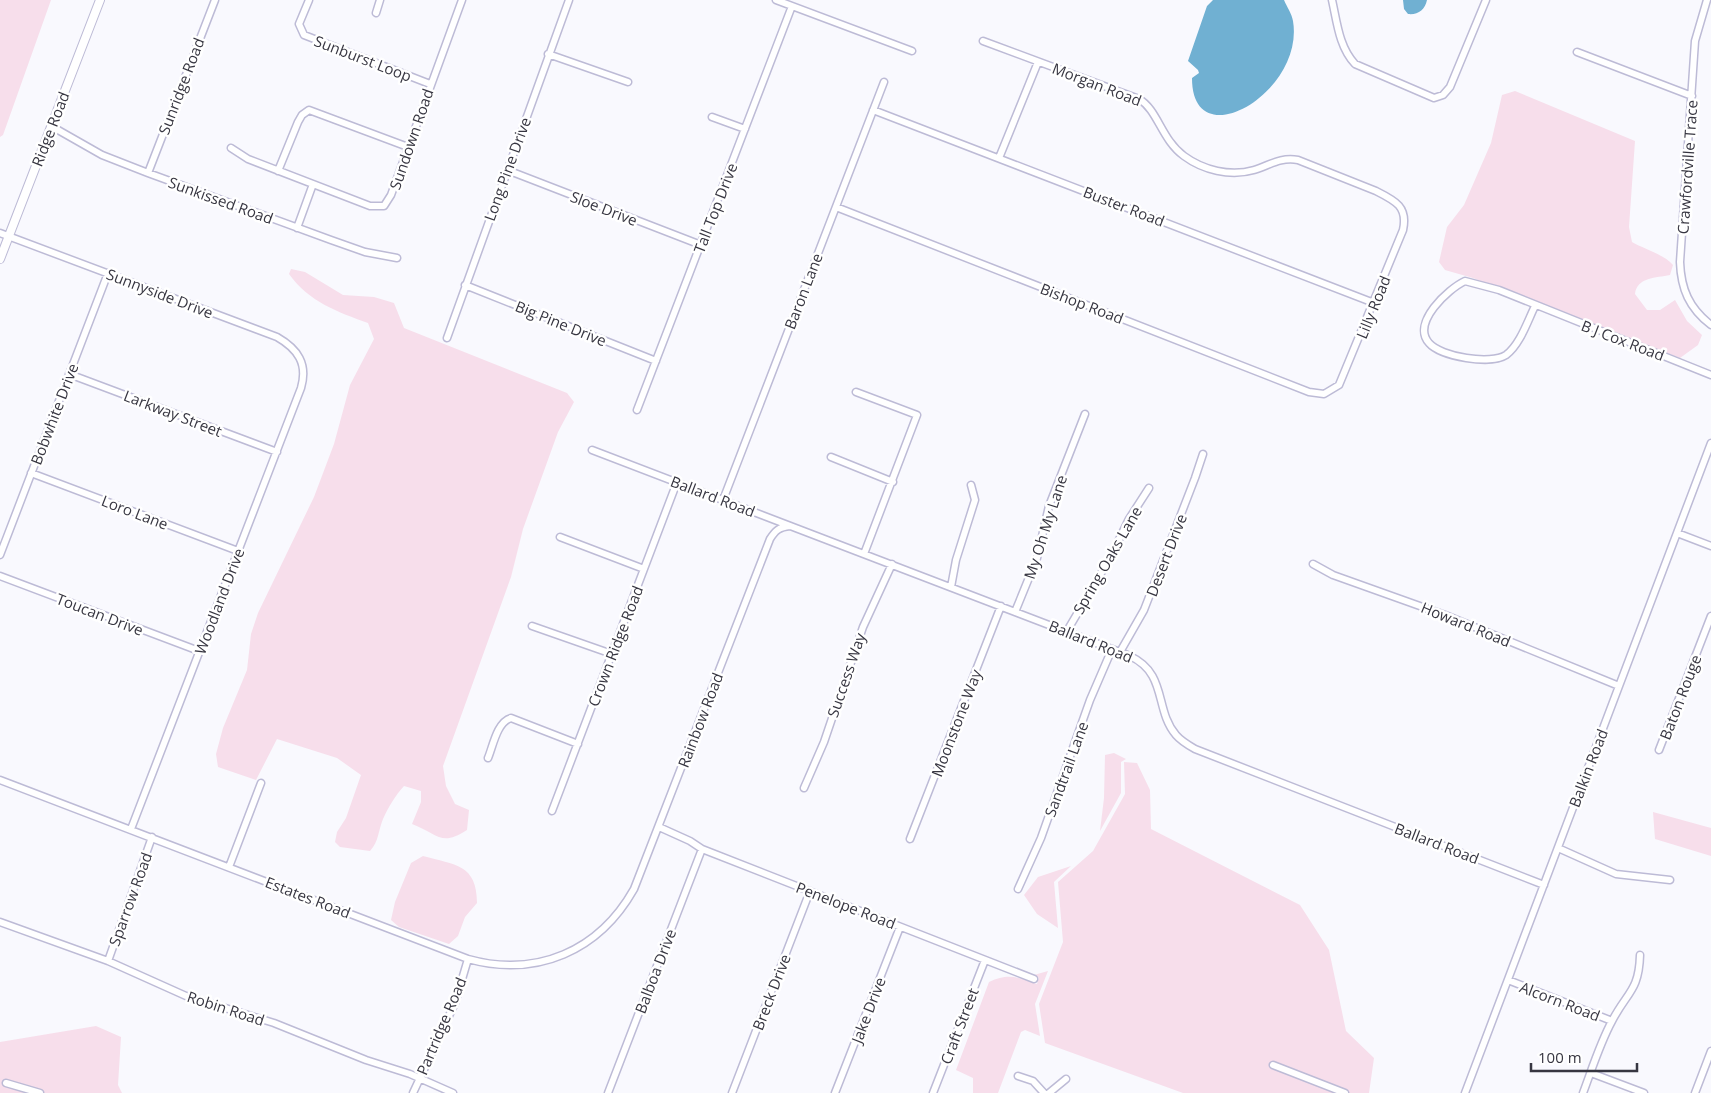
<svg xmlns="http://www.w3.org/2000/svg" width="1711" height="1093" font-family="'Open Sans',sans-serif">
<rect width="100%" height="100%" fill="#f9f9fe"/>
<path fill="#f7deeb" d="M0 0H51L3 135 0 137Z
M1515 91 1635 141 1629 227 1632 242C1644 249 1665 255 1673 265L1670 275C1656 278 1637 277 1635 294L1647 310H1660L1675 300 1687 321 1702 335 1698 345 1680 358 1473 278 1445 270 1439 262 1447 227 1464 205 1491 143 1502 95Z
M291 269 305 272 343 295 374 297 394 303 404 328 567 393 574 402 558 432 523 529 511 577 443 766 446 786 455 804 469 810 467 830C441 847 438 834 412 824L421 802V791L404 786C395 796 389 806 383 819 378 831 379 841 370 851L340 847 335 842 337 832 346 818 361 775 337 758 277 739 256 780 218 767 216 754 223 728 247 670 251 634 258 613 314 497 334 444 350 385 374 339 368 323C338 312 309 302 289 274Z
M1114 753 1126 759 1121 762V793L1100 831 1104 798 1105 755Z
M1124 762 1137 763 1150 790 1151 829 1300 905 1329 950 1346 1031 1374 1058 1369 1093H1183L1045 1043 1039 1004 1063 942 1058 882 1093 851 1125 794Z
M1653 812 1711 828V856L1655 839Z
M423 856C455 865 477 864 477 903L465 917 458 936 449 944 399 927 391 920 395 902 411 863Z
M1071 866 1054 882 1058 928 1037 914 1024 895 1038 877Z
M1048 971 1035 1004 1040 1036 1025 1030 1021 1032 998 1093H973V1078L956 1070 989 982C1008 973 1018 977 1037 984L1039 978 1034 975Z
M96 1026 121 1037 118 1085 122 1093H0V1042Z"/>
<path fill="#70b0d2" d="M1213 0H1284C1287 7 1292 14 1293 21 1305 92 1192 159 1192 78L1199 73 1198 70 1188 61 1207 6Z
M1403 0H1427C1425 10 1418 15 1408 14L1404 9Z"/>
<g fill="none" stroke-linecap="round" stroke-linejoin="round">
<g stroke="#bdbbd6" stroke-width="9">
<path id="minor" d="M309 0 299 24 304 35 430 84
M776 0 912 51
M1332 0C1337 22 1339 47 1355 64L1434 98 1443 95 1450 87 1486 0
M1707 0 1695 41 1680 262C1681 289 1689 308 1711 325
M376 13 380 0
M1577 52 1692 96
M548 54 628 82
M873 110 1374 303
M712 117 745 129
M51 126 102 155 148 173 331 240 365 252 397 258
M231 148 248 159 370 206H384L391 195 462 0
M999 158 1038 62
M507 170 701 245
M278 171 298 122 302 115 309 110 408 147
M148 173 215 0
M836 207 1309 392 1324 394 1339 385 1403 230C1408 207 1396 201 1376 191L1298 160C1280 157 1270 165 1254 170 1230 177 1203 170 1184 156 1161 139 1158 110 1139 99L983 41
M297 228 313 184
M0 233 277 337C298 349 308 364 301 388L131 829
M465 285 656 361
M1535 306C1528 320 1520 345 1506 355 1491 365 1441 357 1429 343 1411 323 1448 289 1465 281L1499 290 1711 375
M447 338 569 0
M69 374 277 452
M856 392 917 415 864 554
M637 410 792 6
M592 450 1130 656C1168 674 1154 709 1176 735 1181 741 1188 745 1195 749L1544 885
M831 457 893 482
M31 473 238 551
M723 500 884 82
M1677 533 1711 546
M560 537 644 569
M0 555 108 273
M1313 564 1333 575 1445 615 1619 686
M0 576 199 651
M951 587 956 560 975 500 971 485
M1015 612 1037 558 1049 506 1085 414
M532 626 612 654
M1067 631 1110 558 1129 519 1149 488
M1120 652 1144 610 1195 478 1203 454
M1659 750 1711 616
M488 758C493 746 497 722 511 718L578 744
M0 780 468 959C537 978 599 951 634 889L770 539C775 531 779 527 790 526
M804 788 824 742 863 627 892 564
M552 811 677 482
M659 827 690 841 702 849 1034 979
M910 839 1001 606
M1558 848 1616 874 1670 880
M229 867 261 783
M1018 889 1041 838 1090 700 1112 649
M0 922 108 961 186 996 274 1023 366 1060 410 1074 453 1093
M108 961 152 837
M1508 980 1612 1021
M1273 1065 1345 1093
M1591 1073 1644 1093
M1018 1076 1033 1081 1044 1093
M6 1083 40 1093
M413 1093 455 1003 468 959
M608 1093 702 849
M732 1093 810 891
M835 1093 900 927
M933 1093 985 960
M1049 1093 1066 1079
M1465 1093 1711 443
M1583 1093C1592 1069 1600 1043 1612 1021 1627 992 1639 991 1640 955
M1695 1093 1711 1051"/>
</g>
<g stroke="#bdbbd6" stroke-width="10">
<path id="tertiary" d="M0 259 100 0"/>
</g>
<use href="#minor" stroke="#fff" stroke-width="6"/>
<use href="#tertiary" stroke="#fff" stroke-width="8"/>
</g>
<g text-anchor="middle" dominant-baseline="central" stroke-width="5" stroke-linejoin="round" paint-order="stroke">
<g font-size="15" fill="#373641" stroke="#fff">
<text transform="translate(363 58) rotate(21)">Sunburst Loop</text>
<text transform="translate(1097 84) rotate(21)">Morgan Road</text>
<text transform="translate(181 86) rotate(-69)">Sunridge Road</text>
<text transform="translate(50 129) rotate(-69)">Ridge Road</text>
<text transform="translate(411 139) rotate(-71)">Sundown Road</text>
<text transform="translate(1687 167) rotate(-86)">Crawfordville Trace</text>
<text transform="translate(507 169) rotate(-70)">Long Pine Drive</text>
<text transform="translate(221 200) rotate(20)">Sunkissed Road</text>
<text transform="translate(1124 206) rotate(21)">Buster Road</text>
<text transform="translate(604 208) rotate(21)">Sloe Drive</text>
<text transform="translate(715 208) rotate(-69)">Tall Top Drive</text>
<text transform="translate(803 291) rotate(-69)">Baron Lane</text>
<text transform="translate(160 293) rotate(21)">Sunnyside Drive</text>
<text transform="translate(1082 303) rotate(21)">Bishop Road</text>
<text transform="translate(1373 307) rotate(-68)">Lilly Road</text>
<text transform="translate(561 323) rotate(22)">Big Pine Drive</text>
<text transform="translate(1623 340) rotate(21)">B J Cox Road</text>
<text transform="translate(173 413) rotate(21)">Larkway Street</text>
<text transform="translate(54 414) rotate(-69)">Bobwhite Drive</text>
<text transform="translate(713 496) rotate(21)">Ballard Road</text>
<text transform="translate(135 512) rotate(21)">Loro Lane</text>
<text transform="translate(1045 527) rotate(-72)">My Oh My Lane</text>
<text transform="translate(1166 555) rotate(-69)">Desert Drive</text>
<text transform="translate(1107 560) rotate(-60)">Spring Oaks Lane</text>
<text transform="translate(219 601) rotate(-69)">Woodland Drive</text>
<text transform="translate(100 614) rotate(21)">Toucan Drive</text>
<text transform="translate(1466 624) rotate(22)">Howard Road</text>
<text transform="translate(1091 641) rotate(22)">Ballard Road</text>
<text transform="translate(615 646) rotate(-69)">Crown Ridge Road</text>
<text transform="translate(846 675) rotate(-71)">Success Way</text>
<text transform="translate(1680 697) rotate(-69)">Baton Rouge</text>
<text transform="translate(700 720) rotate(-69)">Rainbow Road</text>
<text transform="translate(956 723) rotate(-69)">Moonstone Way</text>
<text transform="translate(1588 768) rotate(-69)">Balkin Road</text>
<text transform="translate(1066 769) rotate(-70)">Sandtrail Lane</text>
<text transform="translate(1437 843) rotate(21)">Ballard Road</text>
<text transform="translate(308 897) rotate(21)">Estates Road</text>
<text transform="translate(130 899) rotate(-70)">Sparrow Road</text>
<text transform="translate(846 905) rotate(21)">Penelope Road</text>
<text transform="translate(655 971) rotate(-69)">Balboa Drive</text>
<text transform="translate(771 992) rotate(-69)">Breck Drive</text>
<text transform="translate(1560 1001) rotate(21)">Alcorn Road</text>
<text transform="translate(226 1008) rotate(18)">Robin Road</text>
<text transform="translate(868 1010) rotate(-69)">Jake Drive</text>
<text transform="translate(441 1026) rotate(-67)">Partridge Road</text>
<text transform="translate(959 1026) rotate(-69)">Craft Street</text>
</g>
</g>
<path d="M1531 1063v8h106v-8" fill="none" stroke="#373641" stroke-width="2.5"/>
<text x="1538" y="1063" font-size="15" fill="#373641" stroke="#ffffff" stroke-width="4" paint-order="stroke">100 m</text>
</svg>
